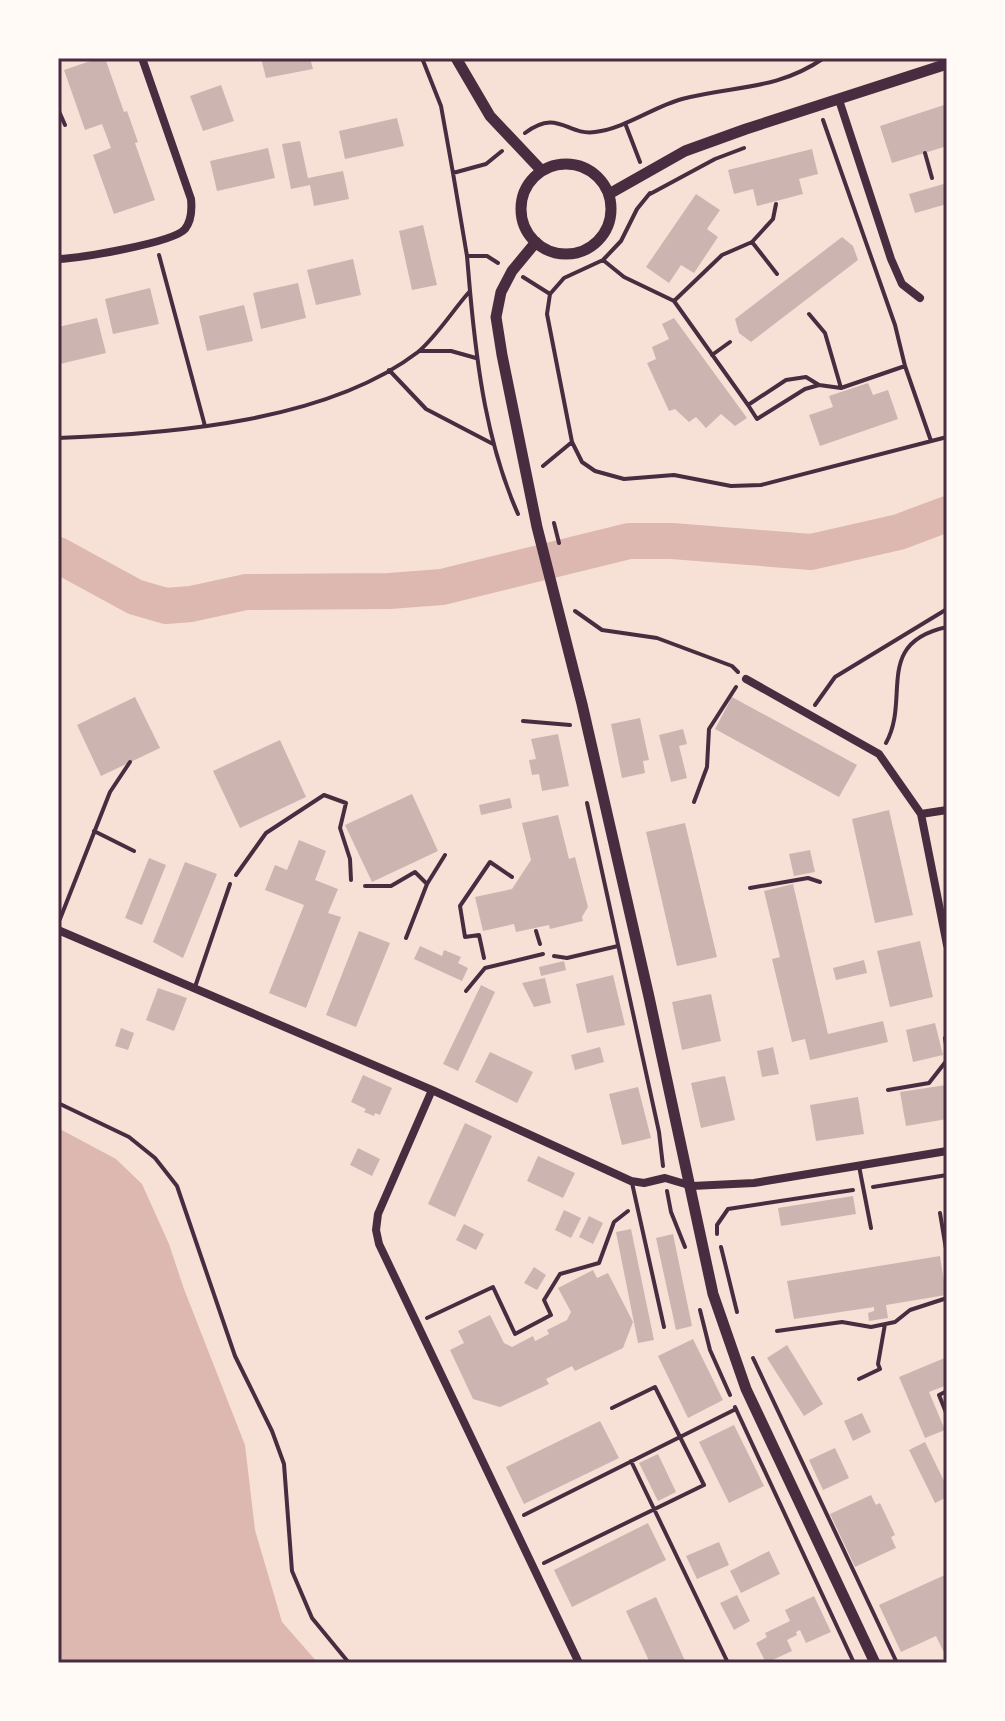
<svg xmlns="http://www.w3.org/2000/svg" width="1005" height="1721" font-family="Manrope,sans-serif">
<rect width="100%" height="100%" fill="#f7e1d7"/>
<path fill="#dcb8b0" d="M58 1128 116 1159 142 1184 169 1244 184 1289 245 1445 255 1530 282 1622 318 1663H58Z"/>
<g fill="none" stroke-linecap="round" stroke-linejoin="round">
<path stroke="#dcb8b0" stroke-width="36" d="M58 555 135 597 166 606 191 604 246 592 389 591 442 587 629 541H672L811 552 899 532 947 514"/>
</g>
<path fill="#ccb4b1" d="M99 58H105L124 112 127 111 138 142 135 143 155 200 114 214 93 155 111 148 102 124 85 130 64 70Z
M261 58H310L313 69 266 78Z
M221 85 234 121 203 131 190 96Z
M947 104V146L892 163 880 126Z
M397 118 404 146 345 159 339 131Z
M300 141 308 178 343 171 349 199 314 206 310 185 291 189 282 144Z
M268 148 275 178 217 191 210 161Z
M812 149 818 174 799 179 803 194 757 206 753 189 734 194 728 170Z
M947 183V204L915 213 909 194Z
M696 194 720 210 707 229 718 237 694 273 681 265 669 283 646 267Z
M423 225 437 285 412 290 399 231Z
M842 237 853 246 858 260 751 342 739 333 735 319Z
M353 259 361 295 316 305 307 270Z
M298 283 306 318 261 329 253 293Z
M150 288 159 324 113 334 105 299Z
M244 305 253 341 207 351 199 316Z
M97 318 106 353 60 364 58 327Z
M674 318 747 418 735 426 721 414 706 428 696 417 689 422 675 409 669 411 647 363 656 359 652 347 669 339 662 324Z
M868 383 873 395 888 390 898 419 820 446 809 415 833 407 829 396Z
M135 697 160 748 101 776 77 725Z
M732 697 857 765 839 797 715 729Z
M640 718 649 760 643 761 645 773 622 778 611 724Z
M683 729 687 744 679 746 687 778 671 782 659 735Z
M558 734 569 786 542 791 539 774 532 775 529 760 536 759 531 739Z
M280 740 306 797 240 828 213 771Z
M412 794 438 851 372 882 345 825Z
M510 798 512 808 481 815 479 805Z
M889 810 913 915 875 923 852 819Z
M558 815 569 859 575 857 588 907 582 917 583 921 550 929 549 925 516 932 514 924 483 931 475 897 512 889 531 860 522 823Z
M685 823 717 957 677 966 646 832Z
M299 840 326 851 315 880 338 889 328 913 341 917 306 1008 269 993 304 905 265 890 275 865 287 870Z
M810 850 815 872 794 876 789 854Z
M149 858 166 865 142 925 125 918Z
M185 862 217 874 183 958 153 942Z
M793 884 828 1034 883 1021 888 1042 810 1060 805 1039 792 1042 772 959 780 957 764 891Z
M359 931 390 943 356 1027 326 1015Z
M920 941 933 997 890 1007 877 951Z
M420 946 442 956 444 950 461 957 458 963 468 968 462 981 414 959Z
M864 960 867 973 836 980 833 968Z
M564 961 566 970 541 976 539 967Z
M613 975 625 1025 587 1033 576 984Z
M545 978 551 1003 534 1007 522 983Z
M481 985 495 992 458 1071 443 1064Z
M158 988 187 998 174 1031 146 1020Z
M711 994 721 1041 682 1050 672 1002Z
M935 1023 943 1055 913 1062 906 1030Z
M121 1028 134 1033 128 1050 115 1046Z
M600 1047 604 1062 575 1070 571 1055Z
M773 1047 779 1074 762 1077 757 1051Z
M490 1052 533 1072 517 1103 475 1082Z
M363 1075 392 1088 380 1115 375 1113 374 1116 364 1112 366 1109 351 1102Z
M725 1076 735 1120 701 1128 691 1083Z
M946 1085 947 1119 906 1126 900 1092Z
M638 1087 651 1138 622 1145 609 1094Z
M858 1097 864 1134 816 1141 810 1105Z
M465 1123 492 1136 455 1217 428 1204Z
M358 1148 380 1159 372 1176 350 1165Z
M538 1156 575 1173 563 1198 527 1181Z
M853 1196 856 1214 781 1226 778 1208Z
M564 1210 581 1218 571 1238 555 1230Z
M589 1216 603 1223 593 1244 579 1237Z
M464 1224 484 1234 476 1250 456 1240Z
M631 1229 654 1340 638 1343 616 1232Z
M673 1234 692 1326 676 1330 656 1238Z
M940 1256 946 1295 886 1305 888 1318 869 1321 868 1313 874 1311V1307L794 1319 787 1281Z
M534 1267 546 1275 537 1290 524 1283Z
M593 1270 597 1278 608 1273 633 1322 623 1348 575 1371 572 1366 546 1379 549 1384 500 1407 473 1399 450 1350 464 1343 458 1331 490 1315 504 1343 512 1347 533 1336 535 1341 549 1334 547 1330 567 1320 571 1312 558 1288Z
M693 1339 723 1400 688 1418 658 1356Z
M787 1345 823 1404 804 1416 767 1358Z
M947 1357V1385L929 1392 945 1430 925 1438 899 1377Z
M862 1413 871 1432 853 1441 844 1421Z
M600 1421 619 1458 524 1504 506 1467Z
M734 1425 764 1486 729 1503 699 1442Z
M925 1442 947 1487V1497L935 1503 909 1450Z
M835 1448 849 1478 823 1490 809 1460Z
M658 1454 676 1492 658 1501 639 1463Z
M871 1495 876 1505 880 1503 895 1535 891 1537 896 1548 855 1567 830 1514Z
M648 1523 666 1560 572 1607 554 1570Z
M719 1542 729 1565 697 1579 686 1556Z
M769 1551 780 1574 741 1593 730 1571Z
M947 1574V1659L936 1636 901 1652 879 1605Z
M737 1595 750 1621 734 1630 720 1603Z
M814 1596 831 1632 806 1643 800 1630 796 1632 797 1635 787 1640 792 1651 766 1663 756 1643 767 1637 765 1633 790 1621 785 1610Z
M656 1597 686 1663H650L626 1611Z"/>
<g fill="none" stroke-linecap="round" stroke-linejoin="round">
<path stroke="#4a2c40" stroke-width="4" d="M422 58 441 106 453 173
M823 120 895 325 905 366 931 441
M625 123 640 162
M525 133C558 108 567 136 595 132 626 128 653 107 682 99 735 85 776 91 824 58
M925 153 932 178
M650 194 715 159 744 148
M776 204 773 219 752 242 777 274
M159 255 205 426
M467 256 453 173 486 164 502 151
M603 260 624 277 674 301 748 405 786 380 806 377 819 385 841 388 905 366
M523 277 550 294 547 314 572 442 582 462 595 471 624 479 674 475 731 486 761 485 947 437
M470 291C477 368 487 444 518 514
M550 294 564 278 603 260 621 241 637 209 650 193
M674 301 722 255 752 242
M809 314 825 333 841 388
M420 351H451L476 358
M712 355 730 342
M389 370 426 409 493 444
M748 405 757 419 805 389 819 385
M58 438C169 434 327 422 418 352 437 336 453 310 470 291L467 256H487L498 263
M543 466 572 442
M554 523 559 543
M575 611 602 630 657 638 732 666 738 672
M815 705 835 677 947 609
M523 721 570 725
M886 743C911 698 873 643 947 627
M694 802 707 767 709 729 736 687
M587 803 659 1132 663 1166
M94 831 134 851
M236 875 266 833 324 795 346 803 340 828 350 859 351 880
M365 886H391L415 872 427 884
M750 888 808 878 820 882
M60 919 110 792 130 762
M536 931 540 944
M406 938 427 884 445 855
M554 956 567 958 618 946
M484 958 479 935 465 937 460 906 490 862 512 877
M947 1038H945L947 1051
M888 1090 929 1083 947 1060
M58 1103 129 1137 155 1158 177 1186 235 1356 272 1431 284 1464 292 1571 312 1618 349 1663
M873 1187 947 1175
M667 1191 671 1212 685 1247
M940 1213 947 1255
M717 1234V1225L728 1209 853 1190
M721 1247 737 1312
M700 1310 710 1350 730 1395
M427 1318 493 1287 515 1334 551 1315 544 1300 560 1274 599 1263 614 1222 628 1211
M777 1331 842 1322 871 1327 895 1322 910 1310 947 1298
M753 1358 897 1663
M859 1379 880 1369 878 1364 885 1324
M735 1407 854 1663
M612 1408 655 1387 680 1437 736 1409
M631 1461 728 1663
M524 1515 680 1437 704 1485 544 1563"/>
<path stroke="#4a2c40" stroke-width="4" d="M58 109 65 125
M195 987 230 884
M466 991 485 968 543 954
M859 1166 871 1228
M632 1183 664 1327
M947 1391 939 1395 947 1415"/>
<path stroke="#4a2c40" stroke-width="8" d="M839 100 891 259 902 284 920 298
M58 259C80 258 173 243 185 229 192 220 192 209 191 199L142 58
M746 679 879 754 921 814 947 810
M921 814 947 945
M58 930 432 1090 631 1181 644 1183 665 1178 692 1186 754 1183 947 1151
M432 1090 378 1214 376 1230 379 1244 579 1663"/>
<path stroke="#4a2c40" stroke-width="11" d="M456 58 490 116 541 170
M521 209a45 45 0 1 1 90 0a45 45 0 1 1-90 0Z
M609 194 685 151 746 129 947 64
M536 242 512 271 501 292 496 317 502 355 537 527 582 704 649 997 713 1294 746 1389 875 1663"/>
</g>
<rect width="1005" height="1721" fill="none" stroke="#fffaf5" stroke-width="120"/>
<rect x="60" y="60" width="885" height="1601" fill="none" stroke="#4a2c40" stroke-width="3"/>
</svg>
